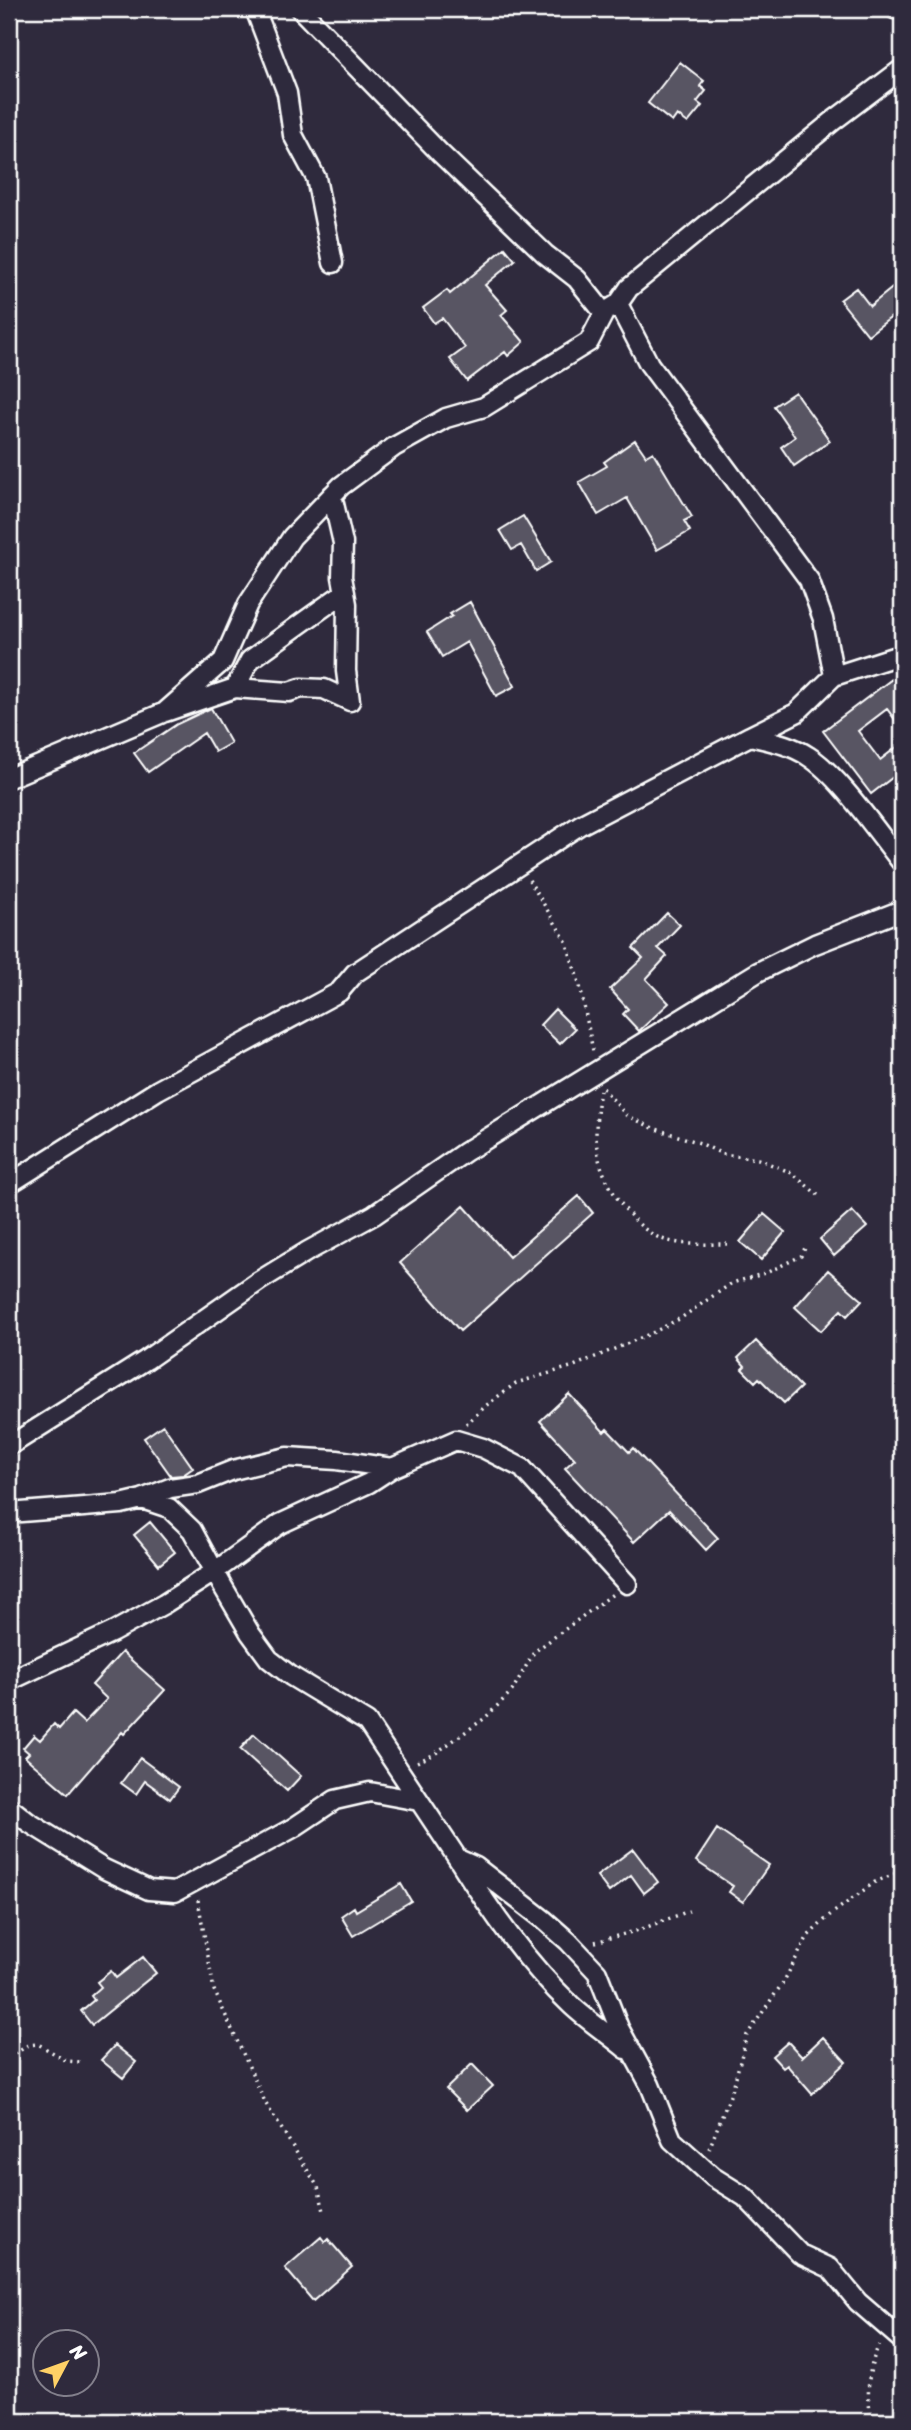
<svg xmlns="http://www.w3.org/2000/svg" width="911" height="2430" font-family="Sriracha,sans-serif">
<rect width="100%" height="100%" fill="#2f2a3d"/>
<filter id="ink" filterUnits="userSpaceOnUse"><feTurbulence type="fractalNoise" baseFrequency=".0143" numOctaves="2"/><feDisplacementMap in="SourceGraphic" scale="14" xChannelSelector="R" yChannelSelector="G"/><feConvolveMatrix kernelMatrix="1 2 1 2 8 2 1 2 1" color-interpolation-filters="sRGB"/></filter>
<g filter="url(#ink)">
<path fill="#595564" stroke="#fff" stroke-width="2" d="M680 62 704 81 700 86 706 91 697 102 702 106 688 123 677 115 672 122 648 103Z
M505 248 515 260 485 285 507 310 501 315 524 342 508 356 505 352 467 381 450 359 465 348 442 318 434 323 423 308 447 290 450 294Z
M902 280V309L868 335 840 300 856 288 870 306Z
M795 392 830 441 794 466 781 447 795 437 774 406Z
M635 440 646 456 653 452 692 517 684 521 690 531 657 550 627 498 598 515 579 482 607 466 604 462Z
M523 516 551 562 536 571 521 545 512 550 500 530Z
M470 602 515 686 496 696 467 642 442 657 427 632 452 616 450 614Z
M892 679 902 693V729L887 709 858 731 880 760 902 743V770L871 794 823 731Z
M211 708 231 743 215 752 204 733 148 772 134 753 177 724Z
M667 913 680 925 658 948 667 956 646 979 669 1003 639 1031 623 1014 628 1009 610 989 643 958 633 948Z
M555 1009 575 1029 560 1044 540 1025Z
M579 1196 593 1213 460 1331 400 1263 464 1206 509 1257Z
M852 1211 867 1227 834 1256 820 1239Z
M764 1214 785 1232 761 1260 740 1242Z
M828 1270 862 1300 847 1316 841 1310 821 1331 795 1307Z
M756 1341 801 1387 784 1403 759 1378 755 1382 742 1369 745 1366 738 1358Z
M569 1394 604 1432 607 1429 629 1452 633 1448 718 1538 706 1550 669 1510 634 1542 565 1468 575 1459 540 1421Z
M163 1425 193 1468 183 1475 171 1476 144 1438Z
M150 1522 175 1552 159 1565 134 1535Z
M122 1652 165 1690 124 1734 122 1732 68 1794 25 1757 29 1753 23 1748 34 1735 40 1740 54 1724 59 1729 73 1713 84 1723 107 1699 92 1685Z
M254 1734 301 1776 287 1791 240 1749Z
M140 1758 179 1787 170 1799 145 1781 136 1794 121 1783Z
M717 1829 769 1865 743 1902 729 1892 733 1886 696 1861Z
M633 1849 658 1882 644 1893 631 1875 609 1892 597 1876Z
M401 1884 411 1901 353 1936 341 1916 354 1907 356 1911Z
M143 1957 156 1973 92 2025 81 2011 94 2000 91 1996 101 1987 97 1982 111 1971 116 1978Z
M823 2037 846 2062 812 2094 787 2065 783 2068 772 2056 788 2042 802 2057Z
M115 2045 136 2062 123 2078 101 2060Z
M472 2064 493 2086 467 2110 446 2089Z
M321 2237 325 2242 328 2239 352 2267 313 2301 285 2268Z"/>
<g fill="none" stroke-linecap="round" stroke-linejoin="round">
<g stroke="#fff" stroke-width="23">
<path id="minor" d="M255 9 287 93 293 135 316 178 333 263
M895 9 902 10
M618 304 649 364 809 580 823 619 834 676
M610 309 618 304 629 288 833 121 902 69
M235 688 250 660 345 592
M165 712 223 661 248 604 292 537 341 486 394 447 446 418 484 407 589 342 604 313 577 279 545 254 440 153 300 9
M750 736 796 713 834 676 893 657 902 659
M9 778 165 712 235 688 289 692 301 688 324 689 350 701 346 671 347 604 342 577 343 543 332 495
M9 1184 158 1090 339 992 355 973 580 825 750 736C770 741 790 744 808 756 840 776 877 832 902 863
M9 1446 146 1360 259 1281 308 1251 374 1215 465 1152 758 972 815 944 902 910
M142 1499 169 1508 192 1530 222 1585 250 1633 269 1659 291 1676 367 1722 458 1859 476 1867 543 1919 568 1941 597 1972 619 2028 650 2085 672 2140 713 2177 745 2197 800 2254 830 2268 858 2302 902 2340
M9 1513 121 1504 142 1499 170 1488 198 1484 233 1470 287 1457 337 1460 392 1468 456 1440 483 1448 522 1468 627 1584
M9 1681 113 1632 164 1604 214 1572 280 1524 369 1483 392 1468
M9 1807 28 1822 104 1869 149 1890 175 1892 293 1828 335 1800 370 1792 419 1801
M458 1859C491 1912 526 1962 571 2005 588 2021 608 2034 626 2049"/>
</g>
<path stroke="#fff" stroke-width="3.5" stroke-dasharray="2 5" stroke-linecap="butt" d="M529 880 566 941 580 986 593 1051
M603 1088 626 1115 653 1128 700 1143 722 1154 758 1159 792 1173 818 1195
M600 1090C597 1111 594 1133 598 1155 604 1185 633 1228 662 1239 682 1246 706 1244 727 1244
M466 1424 488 1404 516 1383 574 1366 652 1333 681 1318 732 1283 766 1273 801 1256 806 1246
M417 1762 433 1755 485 1718 512 1691 534 1652 613 1594
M198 1900 214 1990 266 2104 318 2187 324 2211
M595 1942 639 1930 689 1911
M9 2058 28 2045 38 2044 67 2061 80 2062
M709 2149 733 2088 747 2035 784 1981 808 1936 830 1915 875 1882 902 1871
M872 2421C866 2395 867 2370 879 2345"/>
<use href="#minor" stroke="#2f2a3d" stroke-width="18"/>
</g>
</g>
<rect width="911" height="2430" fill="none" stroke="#2f2a3d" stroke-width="35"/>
<rect x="18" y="18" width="876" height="2395" fill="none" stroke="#fff" stroke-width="2.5" filter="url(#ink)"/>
<g transform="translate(66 2363) rotate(49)"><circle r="33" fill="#2f2a3d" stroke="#827f8b" stroke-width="2"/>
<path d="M0-5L12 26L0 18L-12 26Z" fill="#ffd166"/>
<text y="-10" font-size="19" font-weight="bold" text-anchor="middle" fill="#ffffff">N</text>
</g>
</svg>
